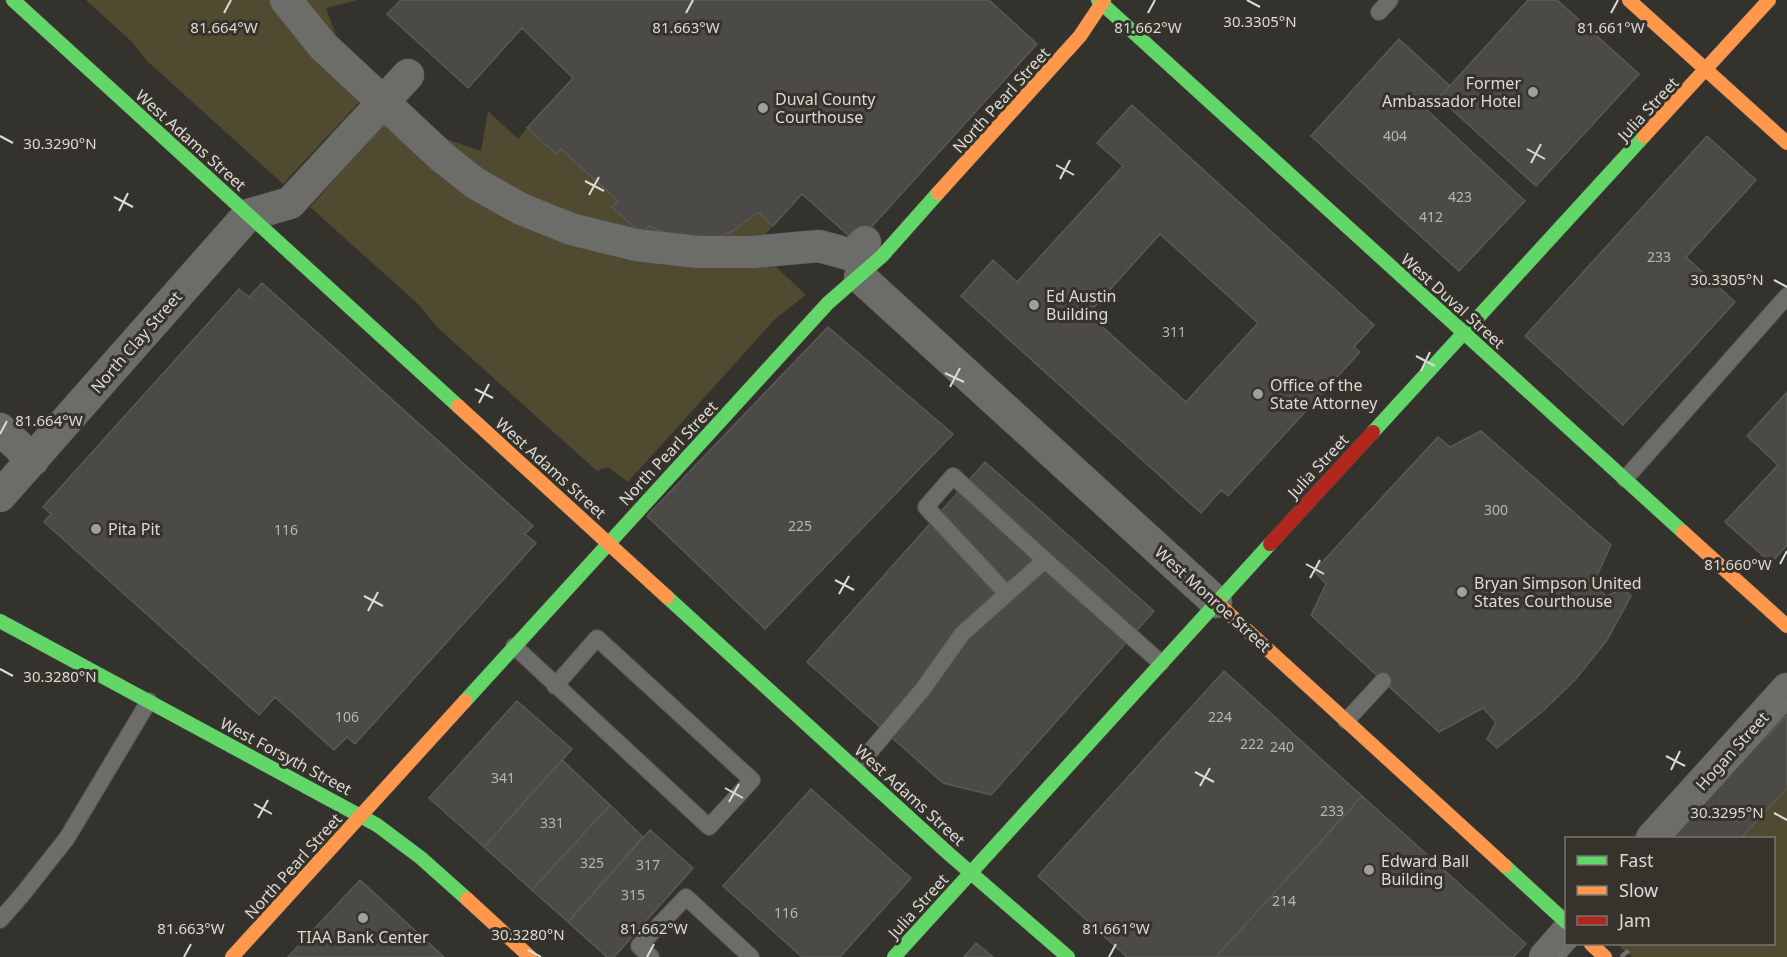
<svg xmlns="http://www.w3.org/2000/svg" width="1787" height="957" font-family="'Noto Sans',sans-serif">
<rect width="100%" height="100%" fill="#33322d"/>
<path fill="#504a30" d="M86 0H277L364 97 283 184 147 61 133 43Z
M295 0H358L326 8 339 43Z
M488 111 518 139 527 128 555 154 561 149 618 201 612 208 642 234 649 226 667 234 733 231 758 212 773 226 757 243 635 240 506 192 443 138 481 151Z
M389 118 511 212 768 259 806 295 775 319 628 482 608 467 597 471 438 328 418 304 310 207Z
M1787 715V957H1632L1617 944H1774V838H1675Z"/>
<path fill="#4b4a46" stroke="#5a5955" stroke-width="1.5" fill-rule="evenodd" d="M401 0H989L1037 44 857 243 802 194 773 226 758 212 733 231 715 238 667 234 649 226 642 234 612 207 618 201 561 149 556 154 527 128 573 78 522 28 468 88 387 14Z
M1528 0H1557L1639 74 1536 186 1439 98Z
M1399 39 1450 86 1427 110 1525 201 1459 271 1311 136Z
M1132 105 1374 325 1354 347 1360 352 1228 496 1221 490 1201 513 961 296 993 260 1017 282 1123 166 1097 143ZM1160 234 1258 323 1186 402 1088 314Z
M1707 136 1756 180 1686 257 1735 302 1623 425 1525 336Z
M262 283 533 526 525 534 536 543 355 744 347 737 334 750 275 697 259 715 44 522 51 514 43 507 239 289 249 297Z
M828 327 953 434 765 629 647 516Z
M1787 392V545L1771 563 1725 522 1778 465 1747 436Z
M1481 431 1611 545 1593 584 1606 596 1624 589 1631 596 1607 640 1575 680 1544 710 1497 748 1487 739 1496 722 1483 708 1439 732 1311 615 1326 584 1314 571 1438 437 1450 447Z
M985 462 1154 611 991 795 943 783 807 662Z
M1224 671 1362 796 1216 957H1127L1038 876Z
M517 701 572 749 484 847 429 798Z
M1787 715V788L1741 838H1653L1752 729 1764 740Z
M562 760 610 805 532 890 484 847Z
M811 789 911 878 840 957H802L723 886Z
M1362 796 1526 944 1513 957H1216Z
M610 805 643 837 568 922 532 890Z
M650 830 693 868 614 957H607L568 922Z
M360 880 444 957H288Z
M976 943 993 957H964Z"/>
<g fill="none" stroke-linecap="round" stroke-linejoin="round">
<g stroke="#51504c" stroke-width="18">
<path id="lane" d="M1379 12 1390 0
M1625 479 1787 296
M1045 560 1161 663
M514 646 709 827 752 780 597 638 555 686
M1346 721 1383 681
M856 768 923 689 962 634 1045 560 953 476 926 507 1007 594
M0 920 22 895 67 838 149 701
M651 957 639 946 686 897 751 957"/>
</g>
<g stroke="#51504c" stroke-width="33">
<path id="street" d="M286 0 323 46 442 157 475 183 521 209 571 229 636 245 698 252H753L819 246 852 255 865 242
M860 277 1216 602
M0 429 33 460
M0 496 248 215 290 203 408 75
M1652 838 1787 689
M1545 957 1566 933"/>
</g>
<g stroke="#51504c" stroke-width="15">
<path id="fast" d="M13 0 458 406
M1098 0 1683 532
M1373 432 1644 136
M667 597 949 854 1068 957
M0 621 377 825 421 858 467 899
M465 701 828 303 882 256 938 193
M1505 866 1566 922
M894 957 1270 544"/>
</g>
<g stroke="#51504c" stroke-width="15">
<path id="slow" d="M1629 0 1787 143
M1644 136 1769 0
M938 193 1080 36 1104 0
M458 406 667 597
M1683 532 1787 626
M1216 602 1505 866
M467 899 530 957
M1591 944 1605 957
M232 957 465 701"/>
</g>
<g stroke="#51504c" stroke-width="15">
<path id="jam" d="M1270 544 1373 432"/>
</g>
<use href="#lane" stroke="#6c6c68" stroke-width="16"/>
<use href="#street" stroke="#6c6c68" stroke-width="32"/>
<use href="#fast" stroke="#63d668" stroke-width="14"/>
<use href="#slow" stroke="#ff974d" stroke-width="14"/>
<use href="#jam" stroke="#b3261e" stroke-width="14"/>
<path stroke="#71706d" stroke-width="4.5" stroke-dasharray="10 10" stroke-linecap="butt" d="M1757 734 1787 701
M1559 957 1569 944
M1621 957 1636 944"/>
</g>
<path fill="none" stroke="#dbdad5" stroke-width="2" d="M1247 0 1260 7M224 13 231 0M686 13 693 0M1148 13 1155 0M1611 13 1618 0M0 136 13 143M1527 149 1545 159M1531 163 1541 144M1056 165 1074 175M1060 179 1070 160M585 181 604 191M589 195 599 177M114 197 133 207M119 211 128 193M1774 280 1787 287M1416 356 1435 366M1421 371 1430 352M945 373 964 382M950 387 960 368M475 389 493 398M479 403 489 384M0 434 7 421M1306 564 1324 574M1780 564 1787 551M1310 578 1320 560M835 580 854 590M839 594 849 576M364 596 383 606M368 611 378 592M0 669 13 676M1666 756 1685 766M1671 770 1680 751M1195 772 1214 782M1200 786 1210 768M725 788 743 798M729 802 739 784M254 804 272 814M1774 813 1787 820M258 818 268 800M528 950 541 957M184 957 191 944M647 957 654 944M1109 957 1116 944"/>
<g fill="#a09f9a" stroke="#35332b" stroke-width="2">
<circle cx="1533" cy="92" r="6"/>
<circle cx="763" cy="108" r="6"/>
<circle cx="1034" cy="305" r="6"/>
<circle cx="1258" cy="394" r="6"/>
<circle cx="96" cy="529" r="6"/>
<circle cx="1462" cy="592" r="6"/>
<circle cx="1369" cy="870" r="6"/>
<circle cx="363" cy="918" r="6"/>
</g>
<g text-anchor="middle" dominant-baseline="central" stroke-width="6" stroke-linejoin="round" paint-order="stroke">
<g font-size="14" fill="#b7b6b1">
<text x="1395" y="135">404</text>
<text x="1460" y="196">423</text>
<text x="1431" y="216">412</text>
<text x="1659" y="256">233</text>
<text x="1174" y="331">311</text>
<text x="1496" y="509">300</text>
<text x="800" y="525">225</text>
<text x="286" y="529">116</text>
<text x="347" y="716">106</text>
<text x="1220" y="716">224</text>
<text x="1252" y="743">222</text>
<text x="1282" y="746">240</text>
<text x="503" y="777">341</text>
<text x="1332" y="810">233</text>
<text x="552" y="822">331</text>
<text x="592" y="862">325</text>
<text x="648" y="864">317</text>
<text x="633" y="894">315</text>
<text x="1284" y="900">214</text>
<text x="786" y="912">116</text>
</g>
<g font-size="16" fill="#dbdad5" stroke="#35332b" text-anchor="start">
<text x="1521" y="83" text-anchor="end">Former<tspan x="1521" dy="18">Ambassador Hotel</tspan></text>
<text x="775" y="99">Duval County<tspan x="775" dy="18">Courthouse</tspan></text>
<text x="1046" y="296">Ed Austin<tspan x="1046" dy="18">Building</tspan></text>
<text x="1270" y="385">Office of the<tspan x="1270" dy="18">State Attorney</tspan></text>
<text x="108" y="529">Pita Pit</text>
<text x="1474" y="583">Bryan Simpson United<tspan x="1474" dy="18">States Courthouse</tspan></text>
<text x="1381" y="861">Edward Ball<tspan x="1381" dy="18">Building</tspan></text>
<text x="363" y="937" text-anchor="middle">TIAA Bank Center</text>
</g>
<g font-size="16" fill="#dbdad5" stroke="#35332b">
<text transform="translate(1001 100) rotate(-48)">North Pearl Street</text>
<text transform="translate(1648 109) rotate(-47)">Julia Street</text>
<text transform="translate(191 140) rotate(42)">West Adams Street</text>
<text transform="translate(1453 301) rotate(42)">West Duval Street</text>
<text transform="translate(136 342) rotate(-49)">North Clay Street</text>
<text transform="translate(668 453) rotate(-47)">North Pearl Street</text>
<text transform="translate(1318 466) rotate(-47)">Julia Street</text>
<text transform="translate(551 468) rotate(42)">West Adams Street</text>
<text transform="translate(1213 599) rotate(42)">West Monroe Street</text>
<text transform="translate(1732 751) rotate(-48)">Hogan Street</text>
<text transform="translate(286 756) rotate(28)">West Forsyth Street</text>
<text transform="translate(910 795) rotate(42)">West Adams Street</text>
<text transform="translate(293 866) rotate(-48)">North Pearl Street</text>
<text transform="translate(918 906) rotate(-48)">Julia Street</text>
</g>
</g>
<g font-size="15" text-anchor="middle" fill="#dbdad5" stroke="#35332b" stroke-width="6" stroke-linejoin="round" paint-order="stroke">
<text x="1260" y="27">30.3305°N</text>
<text x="224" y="33">81.664°W</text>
<text x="686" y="33">81.663°W</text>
<text x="1148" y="33">81.662°W</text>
<text x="1611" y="33">81.661°W</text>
<text x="60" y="149">30.3290°N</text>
<text x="1727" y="285">30.3305°N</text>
<text x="49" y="426">81.664°W</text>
<text x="1738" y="570">81.660°W</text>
<text x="60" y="682">30.3280°N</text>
<text x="1727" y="818">30.3295°N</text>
<text x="191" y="934">81.663°W</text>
<text x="654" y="934">81.662°W</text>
<text x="1116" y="934">81.661°W</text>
<text x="528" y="940">30.3280°N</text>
</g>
<rect x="1565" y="837" width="210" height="108" fill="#35332b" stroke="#77766f" stroke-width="1.5"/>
<rect x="1577" y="856" width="30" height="9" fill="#63d668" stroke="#77766f" stroke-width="1.5"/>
<text x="1619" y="867" font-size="18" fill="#dbdad5">Fast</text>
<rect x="1577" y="886" width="30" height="9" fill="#ff974d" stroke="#77766f" stroke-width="1.5"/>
<text x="1619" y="897" font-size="18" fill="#dbdad5">Slow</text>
<rect x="1577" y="916" width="30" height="9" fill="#b3261e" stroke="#77766f" stroke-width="1.5"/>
<text x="1619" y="927" font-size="18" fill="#dbdad5">Jam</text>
</svg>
